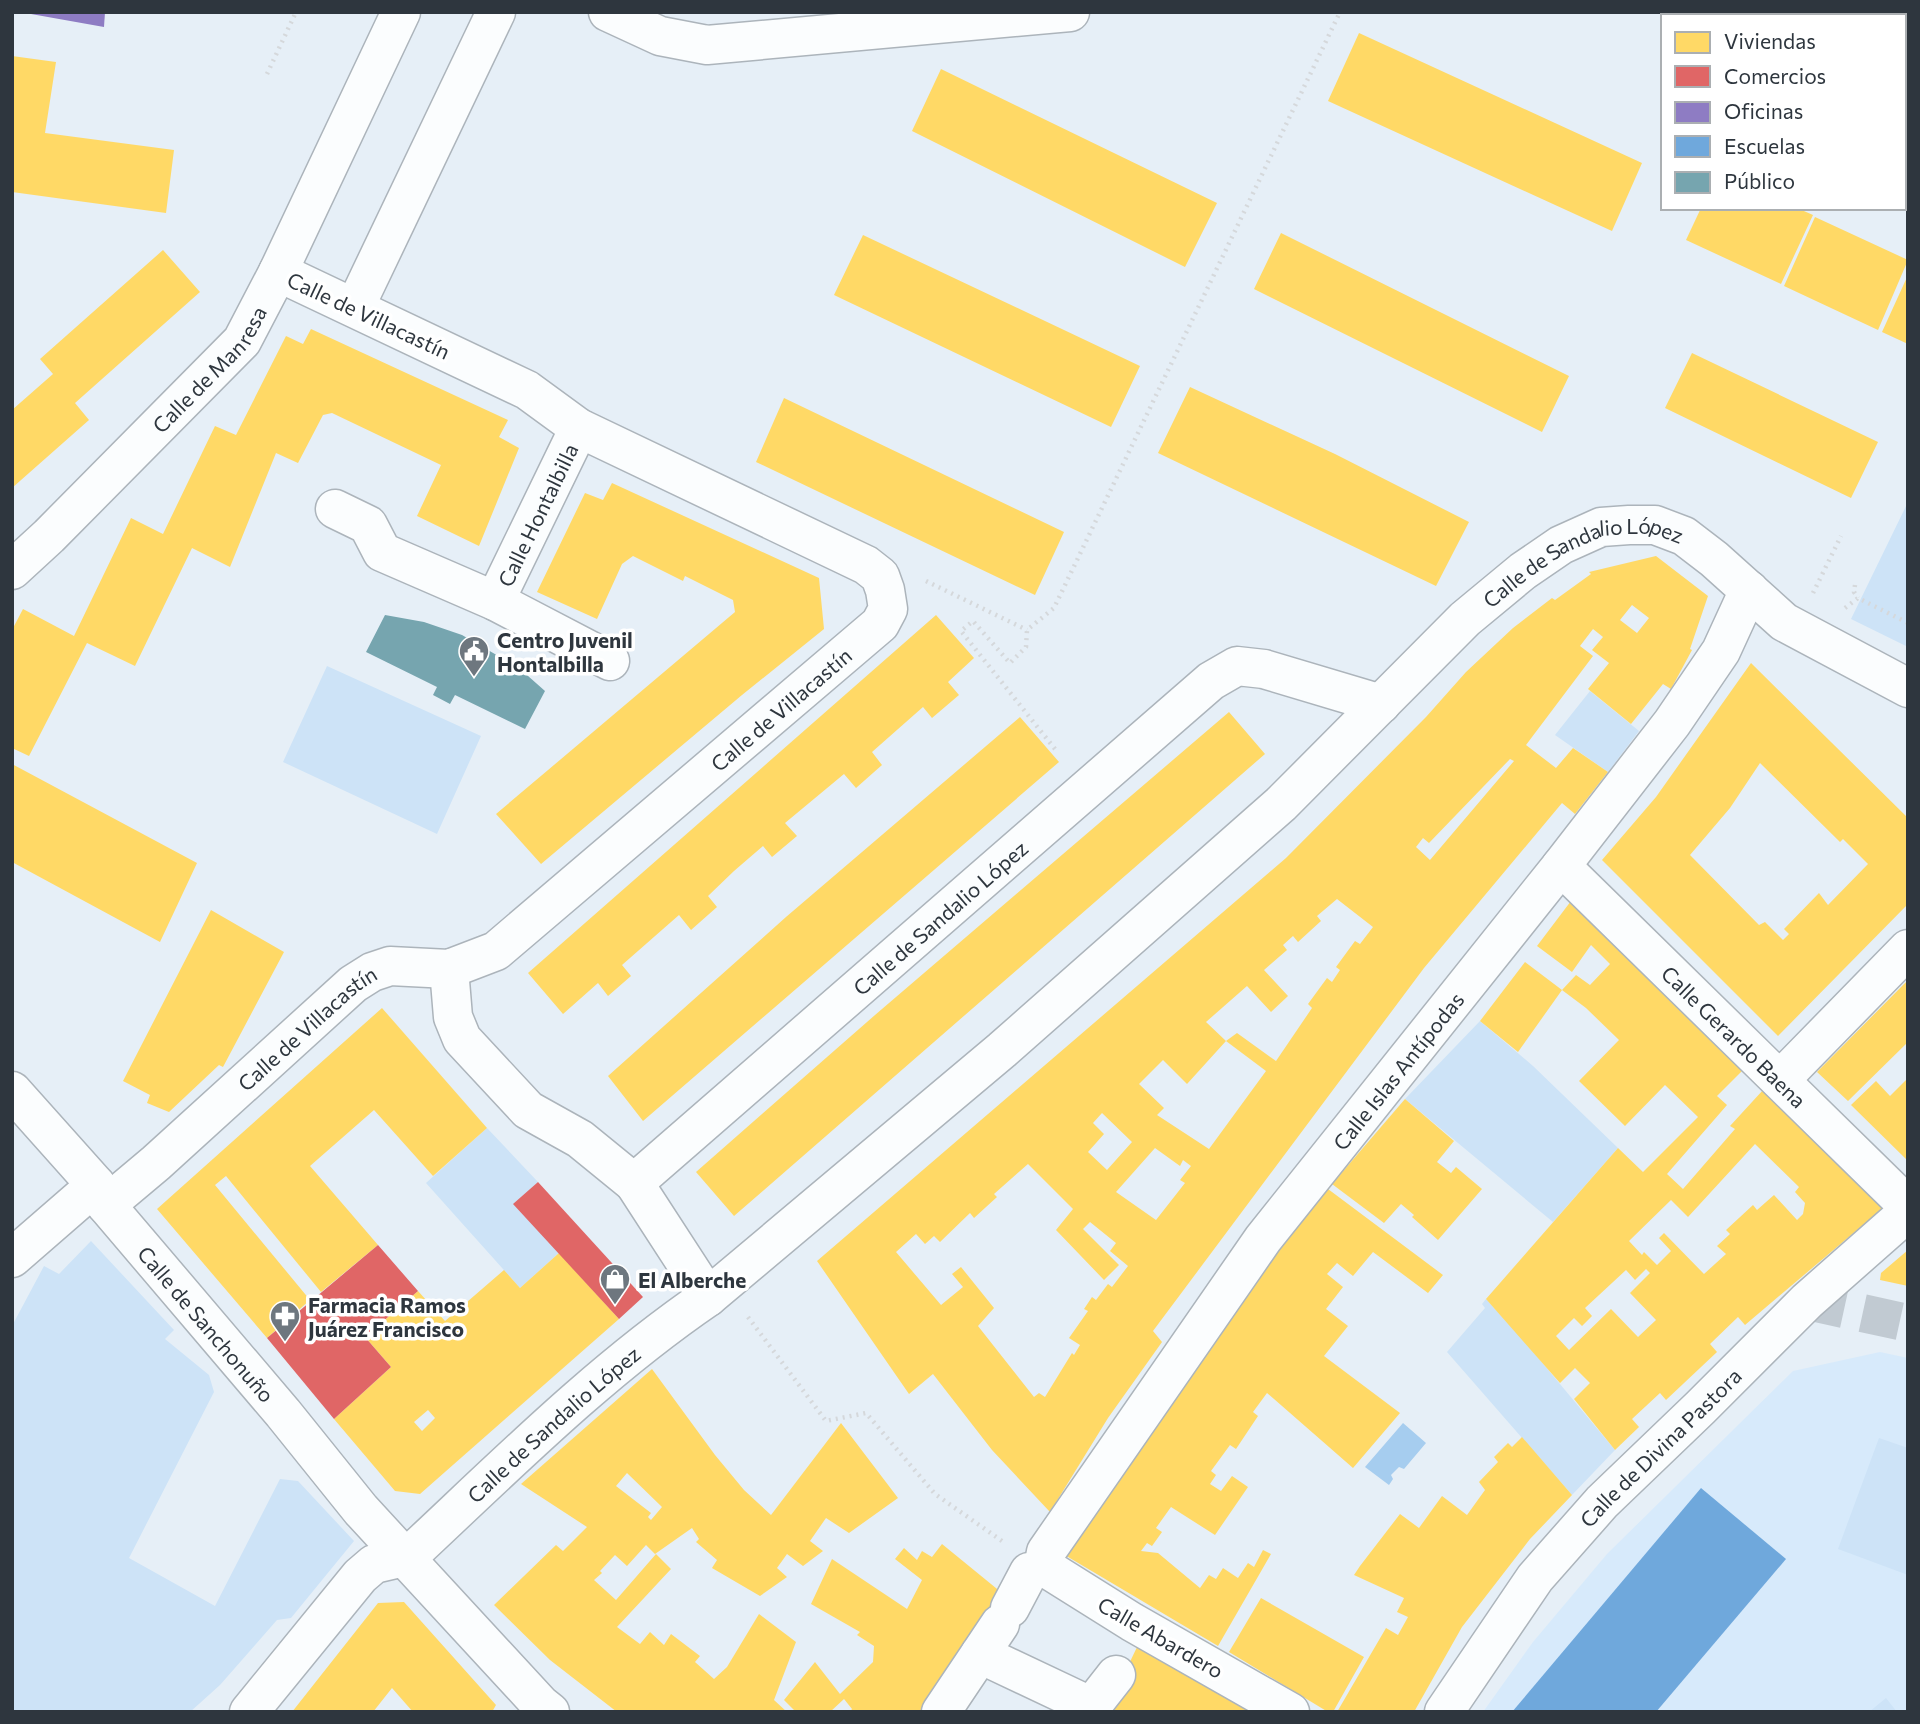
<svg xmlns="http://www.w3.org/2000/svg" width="1920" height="1724" font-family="Commissioner,sans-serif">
<rect width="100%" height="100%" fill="#e6eff7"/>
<path fill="#d7eafb" d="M1880 1352 1908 1358V1712H1483L1533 1642 1607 1554 1793 1371Z"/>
<path fill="#cde3f7" d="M1908 502V647L1851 619Z
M327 666 481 736 437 834 283 762Z
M1590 691 1639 731 1608 772 1555 735Z
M1480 1021 1533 1066 1618 1148 1553 1222 1405 1099Z
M487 1128 538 1182 514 1204 559 1253 520 1288 426 1183Z
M91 1241 174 1330 165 1339 209 1375 214 1392 129 1558 215 1606 280 1479 298 1481 354 1541 291 1618 277 1620 220 1685 190 1712H12V1326L44 1266 59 1274Z
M1486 1299 1525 1342 1615 1450 1572 1495 1447 1352 1485 1308 1482 1304Z
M1879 1438 1908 1448V1575L1838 1549Z
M1886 1698 1897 1712H1869Z"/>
<path fill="#a6cdef" d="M1403 1423 1426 1443 1404 1469 1399 1467 1391 1475 1393 1479 1389 1485 1365 1467Z"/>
<path fill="#ffd966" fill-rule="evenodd" d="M1791 12H1831L1838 16H1790Z
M1359 33 1642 163 1612 231 1328 101Z
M1904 47 1908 49V131L1904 130Z
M12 56 56 62 45 133 174 150 166 213 12 192Z
M941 69 1217 203 1185 267 912 131Z
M1701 208H1797L1813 215 1781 284 1686 240Z
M1815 217 1908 260 1878 330 1784 286Z
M1281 233 1569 376 1542 432 1254 289Z
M863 235 1140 366 1111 427 834 295Z
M163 250 200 292 75 403 89 420 12 488V410L53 374 40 359Z
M1908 275V344L1882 332Z
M311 329 508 420 499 437 519 448 479 546 417 516 441 465 332 413 323 415 298 463 276 453 230 567 192 548 135 666 87 643 29 756 12 748V630L23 609 74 636 131 518 163 534 215 426 236 435 286 336 303 344Z
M1692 353 1878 442 1851 498 1665 408Z
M1190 387 1335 454 1469 522 1436 586 1158 453Z
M784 398 1064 532 1035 595 756 462Z
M612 483 819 578 824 629 742 695 541 864 496 814 735 612 733 600 685 576 683 581 633 556 622 564 597 619 537 592 585 493 603 500Z
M1656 556 1708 596 1690 649 1692 650 1671 689 1663 684 1631 724 1588 689 1609 663 1592 650 1603 637 1593 629 1580 646 1593 656 1526 745 1556 768 1573 748 1608 772 1575 814 1562 803 1424 968 1153 1331 1162 1342 1108 1418 1050 1512 992 1450 933 1374 909 1394 817 1261 1286 858 1426 717 1466 672 1513 628 1552 598 1555 600 1591 574 1589 572ZM1632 605 1649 618 1637 633 1620 620ZM1510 759 1514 761 1430 860 1416 847 1423 838 1429 843ZM1337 899 1373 927 1360 944 1355 941 1336 967 1340 970 1332 982 1327 978 1308 1004 1312 1008 1276 1061 1237 1033 1226 1041 1206 1022 1247 986 1271 1012 1288 996 1264 970 1287 950 1283 945 1293 936 1298 942 1321 921 1317 916ZM1226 1041 1266 1071 1209 1149 1157 1115 1164 1108 1139 1084 1163 1060 1187 1084ZM1102 1113 1132 1142 1107 1170 1088 1152 1104 1134 1093 1123ZM1155 1148 1180 1166 1183 1160 1191 1166 1180 1180 1185 1183 1156 1220 1116 1192ZM1028 1164 1073 1209 1056 1230 1104 1280 1119 1265 1083 1229 1090 1222 1116 1243 1110 1251 1128 1266 1112 1287 1108 1284 1096 1300 1092 1297 1084 1309 1088 1311 1069 1338 1080 1345 1074 1355 1072 1353 1045 1397 1039 1393 1034 1397 978 1326 994 1308 961 1267 952 1274 963 1287 941 1305 896 1252 916 1234 925 1244 934 1236 940 1242 970 1213 974 1218 997 1197 994 1194Z
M936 615 974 658 948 682 959 695 932 718 923 707 872 752 882 765 856 788 844 774 785 823 797 836 772 857 763 846 734 871 708 896 717 907 691 930 679 915 622 965 631 976 608 996 598 983 563 1014 528 973Z
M1751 663 1908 818V904L1778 1036 1602 860 1656 797ZM1760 763 1840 842 1843 839 1868 864 1828 905 1819 893 1784 929 1789 934 1783 940 1765 922 1759 925 1690 855 1730 808Z
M1229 712 1265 754 734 1216 696 1172 875 1015Z
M1020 717 1059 762 643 1121 608 1076 786 917Z
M12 764 197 863 160 942 12 862Z
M1571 901 1743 1070 1717 1096 1727 1105 1667 1174 1683 1189 1735 1129 1730 1126 1763 1090 1883 1208 1745 1325 1738 1317 1710 1344 1717 1352 1666 1400 1660 1393 1632 1419 1639 1427 1615 1450 1574 1399 1590 1383 1575 1368 1560 1383 1486 1299 1618 1148 1643 1172 1698 1117 1665 1085 1625 1126 1579 1081 1619 1040 1586 1008 1562 990 1576 975 1590 985 1610 964 1591 945 1572 972 1537 946ZM1755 1144 1799 1187 1795 1192 1805 1203 1803 1214 1797 1220 1774 1195 1757 1210 1753 1205 1726 1230 1730 1234 1717 1246 1726 1254 1704 1274 1664 1233 1659 1238 1671 1251 1657 1265 1644 1252 1642 1255 1629 1241 1671 1200 1688 1217ZM1646 1269 1650 1273 1630 1293 1656 1320 1638 1337 1611 1309 1569 1350 1556 1336 1574 1318 1582 1326 1592 1316 1585 1308 1626 1270 1635 1280Z
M211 910 284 952 223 1067 219 1065 169 1112 147 1103 150 1095 123 1081Z
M1525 962 1562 990 1518 1052 1480 1021Z
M1908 980V1042L1848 1101 1817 1072Z
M382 1008 487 1128 433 1176 374 1110 310 1166 378 1245 321 1292 226 1176 215 1185 310 1300 267 1338 157 1209Z
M1908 1078V1161L1851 1105 1876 1081 1890 1096Z
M1405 1099 1454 1141 1437 1162 1451 1173 1456 1167 1482 1189 1438 1240 1412 1217 1414 1215 1401 1204 1384 1223 1332 1184Z
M1328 1189 1443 1275 1428 1293 1373 1252 1353 1276 1337 1263 1327 1274 1343 1287 1326 1309 1348 1326 1324 1356 1400 1413 1353 1468 1267 1393 1253 1412 1258 1416 1236 1449 1230 1445 1211 1471 1216 1475 1210 1484 1221 1491 1232 1476 1248 1487 1215 1535 1171 1507 1156 1528 1162 1532 1152 1546 1147 1543 1141 1551 1158 1553 1200 1588 1209 1575 1216 1579 1223 1568 1238 1578 1248 1563 1254 1567 1263 1550 1271 1554 1218 1646 1063 1554 1284 1241Z
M1908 1250V1286L1880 1280 1881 1273Z
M559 1253 619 1319 420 1494 395 1491 334 1419 391 1367 365 1337 418 1291 445 1321 504 1270 520 1288ZM428 1410 435 1418 422 1431 414 1422Z
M652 1369 715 1455 744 1490 771 1515 841 1423 898 1498 849 1533 826 1518 810 1541 823 1551 803 1566 787 1554 777 1568 787 1577 760 1596 712 1568 717 1560 696 1542 699 1539 692 1528 655 1554 646 1545 627 1566 615 1555 600 1571 602 1573 594 1580 616 1600 656 1554 671 1569 617 1627 640 1644 650 1632 664 1645 671 1634 700 1656 695 1662 714 1679 727 1667 759 1614 796 1642 774 1700 787 1712H617L550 1660 494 1605 556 1545 563 1551 587 1527 521 1484ZM627 1473 662 1507 651 1520 648 1517 651 1513 616 1486Z
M1522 1437 1572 1495 1530 1539 1462 1627 1414 1712H1337L1386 1628 1398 1635 1408 1617 1397 1612 1404 1598 1354 1575 1360 1566 1400 1514 1419 1528 1442 1496 1467 1515 1485 1490 1479 1482 1498 1462 1494 1457 1508 1443 1512 1447Z
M942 1544 1002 1593 923 1712H850L852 1709 844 1699 830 1712H796L784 1700 815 1662 840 1694 873 1662 874 1646 857 1635 860 1632 811 1604 832 1559 907 1609 922 1580 895 1559 904 1548 917 1560 922 1551 932 1557Z
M1261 1598 1364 1657 1333 1712H1328L1229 1652Z
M404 1602 496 1705 492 1712H413L392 1688 373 1712H292L378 1603Z
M1138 1645 1261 1712H1106Z"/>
<path fill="#e06666" d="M538 1182 643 1297 619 1319 513 1204Z
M378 1245 418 1291 365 1337 391 1367 334 1419 267 1338Z"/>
<path fill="#8e7cc3" d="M31 12H105L104 27 31 14Z"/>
<path fill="#6fa8dc" d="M1701 1488 1786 1559 1656 1712H1512Z"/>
<path fill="#76a5af" d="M385 615 424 622 462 635 519 668 545 691 525 729 455 695 450 704 433 695 437 687 366 652Z"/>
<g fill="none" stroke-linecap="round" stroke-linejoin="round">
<path stroke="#c1cad2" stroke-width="38" stroke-dasharray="38 19" stroke-linecap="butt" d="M1807 1301 1908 1323"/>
<g stroke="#acb4bb" stroke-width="41">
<g id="minor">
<path d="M608 12 660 36 707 45 1070 12"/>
<path d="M355 307 496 12"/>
<path d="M335 509 368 525 382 552 495 601 610 661"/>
<path id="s1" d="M12 570 49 536 242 341 278 272 401 12"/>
<path id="s2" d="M495 601 579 428"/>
<path id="s3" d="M1561 866 1908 1206"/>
<path d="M449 969 453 1017 462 1039 528 1110 580 1139 634 1183"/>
<path d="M1780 1080 1908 949"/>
<path id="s4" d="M12 1091 96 1185 106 1205 283 1413 361 1510 540 1704 550 1712"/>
<path id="s5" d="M106 1205 156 1163 353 984 372 972 390 966 449 969 496 951 880 624 888 609 885 590 880 576 866 565 579 428 527 390 278 272"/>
<path d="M12 1258 96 1185"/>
<path id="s6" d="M708 1297 634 1183 1211 681 1237 666 1264 669 1381 704"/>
<path d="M1010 1608 1029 1572"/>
<path d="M980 1654 1090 1706"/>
<path id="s7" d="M249 1712 360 1576 374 1564 404 1557 414 1551C508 1463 601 1370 708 1297L1002 1050 1281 804 1465 619 1523 571 1561 545 1601 527 1629 525H1655L1684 536 1714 559 1784 622 1908 688"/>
<path d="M941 1712 1000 1624"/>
<path d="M1087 1712 1116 1675"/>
<path id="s8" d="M1290 1712 1132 1622 1049 1570 1044 1563 1046 1552 1263 1239 1561 866 1672 723 1721 651 1749 590"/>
<path id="s9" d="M1444 1712 1535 1578 1602 1502 1700 1408 1807 1301 1908 1212"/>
</g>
</g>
<path stroke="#d5d8db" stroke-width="4.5" stroke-dasharray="2 5" stroke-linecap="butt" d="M267 74 296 12
M926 581 1027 630
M1855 585 1854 592 1858 598
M1813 593 1841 536
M1845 608 1858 598 1908 623
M1055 749 961 631 973 621 1010 663 1026 647 1027 630 1054 608 1340 12
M748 1317 826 1421 866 1413 935 1494 1002 1541"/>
<use href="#minor" stroke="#fbfdfe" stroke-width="38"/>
</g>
<defs>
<g id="civic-pin" transform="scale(1.575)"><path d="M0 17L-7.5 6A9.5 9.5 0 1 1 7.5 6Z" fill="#6e777f" stroke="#fff"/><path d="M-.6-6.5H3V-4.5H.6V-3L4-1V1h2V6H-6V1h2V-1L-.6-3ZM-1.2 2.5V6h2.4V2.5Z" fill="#fff"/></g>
<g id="shop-pin" transform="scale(1.575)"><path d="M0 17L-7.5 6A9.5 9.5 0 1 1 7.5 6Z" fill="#6e777f" stroke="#fff"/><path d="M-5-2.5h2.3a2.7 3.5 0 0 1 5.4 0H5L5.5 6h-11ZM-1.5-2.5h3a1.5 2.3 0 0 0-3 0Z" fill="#fff"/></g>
<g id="pharmacy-pin" transform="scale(1.575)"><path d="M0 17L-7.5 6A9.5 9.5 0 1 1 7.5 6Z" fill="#6e777f" stroke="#fff"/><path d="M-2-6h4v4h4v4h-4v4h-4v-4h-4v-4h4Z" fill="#fff"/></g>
</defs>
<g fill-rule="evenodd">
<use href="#civic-pin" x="474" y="651"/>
<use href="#shop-pin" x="615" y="1279"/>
<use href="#pharmacy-pin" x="285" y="1316"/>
</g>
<g text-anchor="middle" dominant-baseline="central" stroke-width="7" stroke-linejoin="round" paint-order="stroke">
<g font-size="21" fill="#2e363e" stroke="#fff">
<text transform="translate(369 315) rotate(25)">Calle de Villacastín</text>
<text stroke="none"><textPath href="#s1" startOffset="282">Calle de Manresa</textPath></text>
<text stroke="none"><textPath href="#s2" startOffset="96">Calle Hontalbilla</textPath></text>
<text stroke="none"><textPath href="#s7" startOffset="1780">Calle de Sandalio López</textPath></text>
<text stroke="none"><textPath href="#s5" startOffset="856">Calle de Villacastín</textPath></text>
<text stroke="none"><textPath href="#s6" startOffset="541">Calle de Sandalio López</textPath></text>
<text stroke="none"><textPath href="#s5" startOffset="268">Calle de Villacastín</textPath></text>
<text stroke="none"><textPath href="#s3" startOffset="243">Calle Gerardo Baena</textPath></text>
<text stroke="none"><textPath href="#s8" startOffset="896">Calle Islas Antípodas</textPath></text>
<text stroke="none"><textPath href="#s4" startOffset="304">Calle de Sanchonuño</textPath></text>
<text stroke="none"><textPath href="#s7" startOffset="425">Calle de Sandalio López</textPath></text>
<text stroke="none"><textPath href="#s9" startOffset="343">Calle de Divina Pastora</textPath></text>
<text transform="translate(1161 1637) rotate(30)">Calle Abardero</text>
</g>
<g font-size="21" font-weight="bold" fill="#2e363e" stroke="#fff" text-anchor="start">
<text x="497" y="639">Centro Juvenil<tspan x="497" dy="24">Hontalbilla</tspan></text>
<text x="638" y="1279">El Alberche</text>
<text x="308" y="1304">Farmacia Ramos<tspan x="308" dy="24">Juárez Francisco</tspan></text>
</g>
</g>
<rect width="1920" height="1724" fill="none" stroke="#2e363e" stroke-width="28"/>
<rect x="1661" y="14" width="245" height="196" fill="#ffffff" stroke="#abafb2" stroke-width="2"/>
<rect x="1675" y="32" width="35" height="21" fill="#ffd966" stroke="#abafb2" stroke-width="2"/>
<text x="1724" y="49" font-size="21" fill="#2e363e">Viviendas</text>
<rect x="1675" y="66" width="35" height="21" fill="#e06666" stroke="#abafb2" stroke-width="2"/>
<text x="1724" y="84" font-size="21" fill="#2e363e">Comercios</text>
<rect x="1675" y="102" width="35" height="21" fill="#8e7cc3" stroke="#abafb2" stroke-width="2"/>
<text x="1724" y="119" font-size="21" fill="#2e363e">Oficinas</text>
<rect x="1675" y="136" width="35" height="21" fill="#6fa8dc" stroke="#abafb2" stroke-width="2"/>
<text x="1724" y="154" font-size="21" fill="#2e363e">Escuelas</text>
<rect x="1675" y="172" width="35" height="21" fill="#76a5af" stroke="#abafb2" stroke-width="2"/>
<text x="1724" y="189" font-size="21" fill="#2e363e">Público</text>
</svg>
